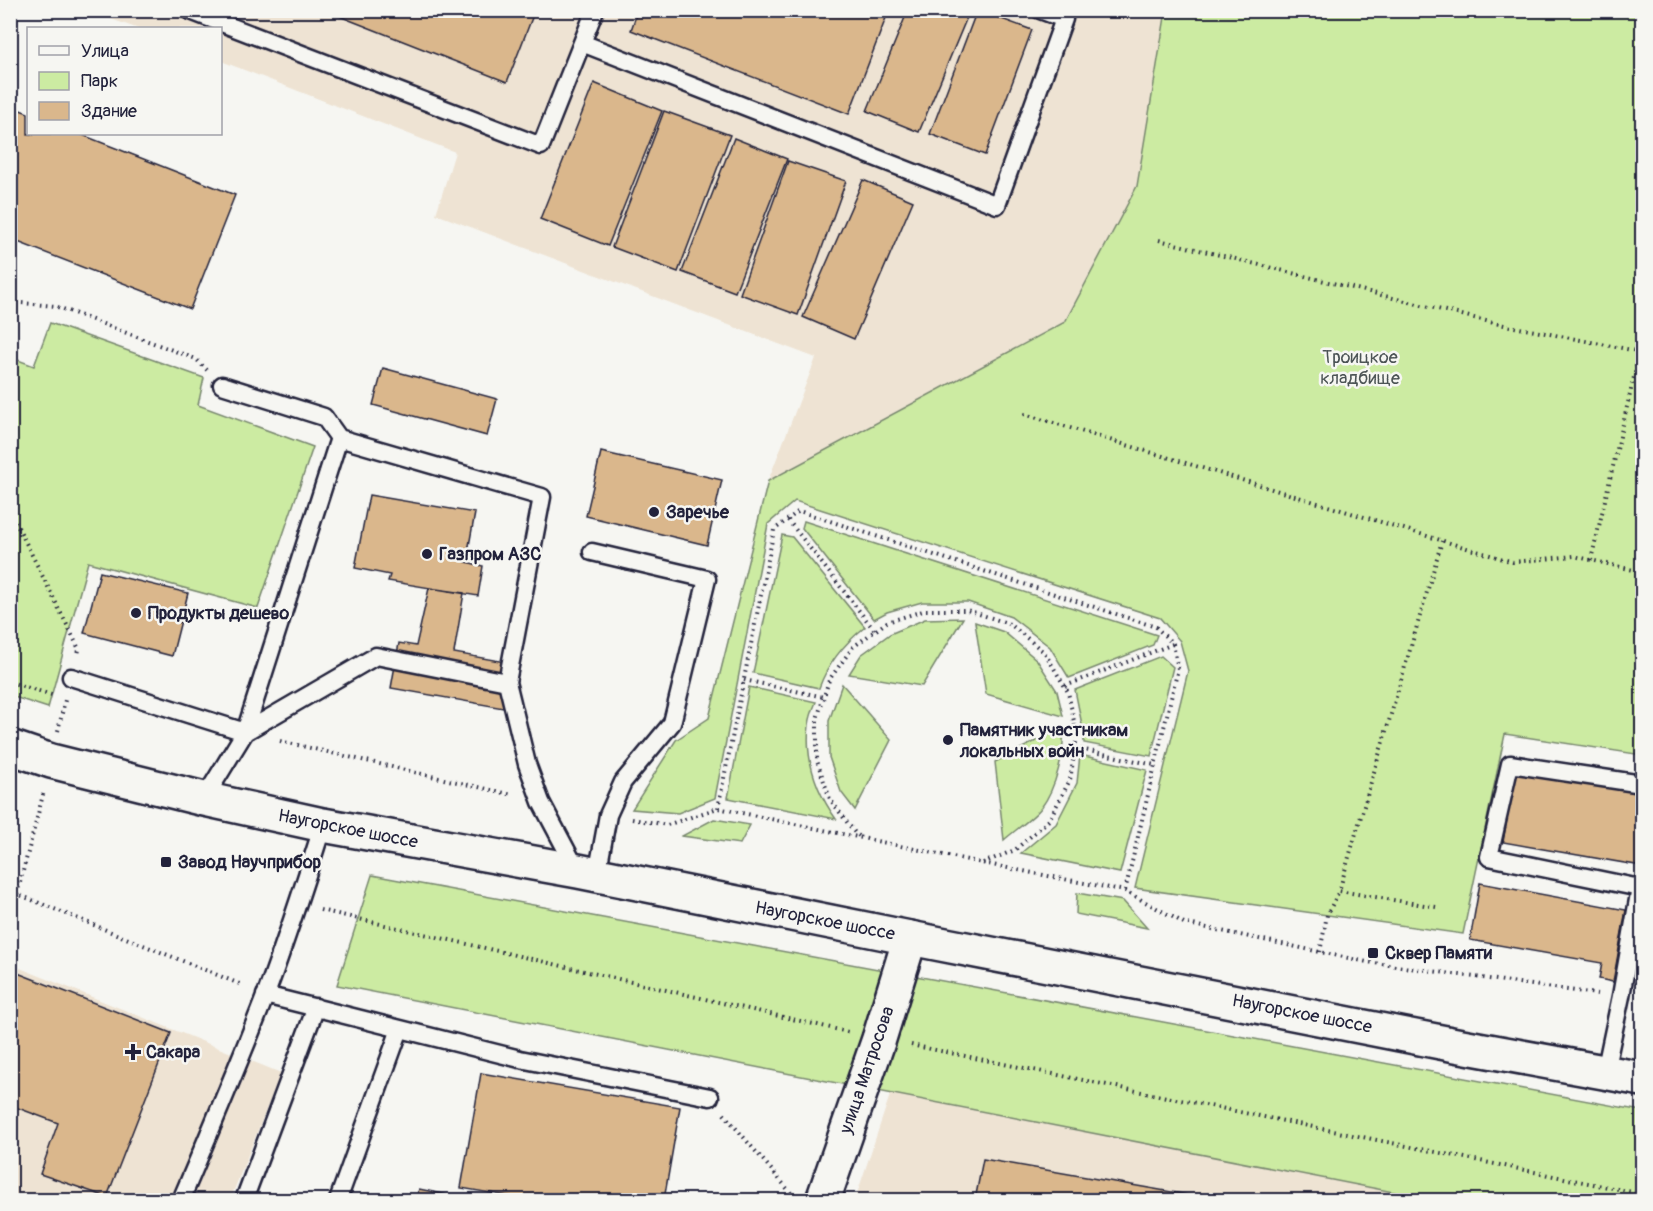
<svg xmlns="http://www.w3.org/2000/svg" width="1653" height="1211" font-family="Pangolin,sans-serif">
<rect width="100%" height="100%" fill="#f6f6f2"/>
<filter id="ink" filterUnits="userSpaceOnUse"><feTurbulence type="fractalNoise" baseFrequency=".0167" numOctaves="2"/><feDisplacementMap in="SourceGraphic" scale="12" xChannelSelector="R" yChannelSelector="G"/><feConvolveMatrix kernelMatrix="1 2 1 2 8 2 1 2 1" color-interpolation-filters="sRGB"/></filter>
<g filter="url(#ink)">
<path fill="#eee3d3" d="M89 11H1166L1137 186 1065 322 768 481 816 358 436 214 455 152 221 61 220 28H136Z
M10 964 281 1073 230 1200H11Z
M899 1068 1592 1200H855Z"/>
<path fill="#cceba2" stroke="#77866e" stroke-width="1.5" d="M1166 11H1642V755L1505 734 1463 934 1135 888 1188 671 1180 641 1160 618 795 501 768 524 715 798 678 813 632 809 676 740 709 718 768 481 1065 322 1137 186Z
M50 323 204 378 198 405 313 447 258 608 88 562 48 708 11 696 10 357 34 366Z
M804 521 1157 635 1153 645 1069 678 1050 647 1011 617 968 602H922L887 612 874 619 802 528Z
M782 535 792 537 865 627C845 643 828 663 819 688L753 673Z
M963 618 922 686 849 674 861 655 890 634 925 619Z
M975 622 1004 632 1037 660 1057 691 1063 716 986 694Z
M1161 656 1173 667 1151 756 1084 743V735L1075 690Z
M842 684 891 740 855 810 841 792 829 757V721Z
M749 687 816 702C813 709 810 717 809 725 805 759 816 791 836 819L728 798Z
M1063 727C1065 752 1056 788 1041 808 1033 818 1014 831 1004 840L995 762Z
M1080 755 1147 770 1120 873 1021 853 1056 824 1077 783Z
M714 819 750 825 740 844 682 836Z
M372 875 1642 1111V1200H1434L337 985Z
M1077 893 1123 901 1147 928 1076 914Z"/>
<path fill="#dab78c" stroke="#22223b" stroke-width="1.5" d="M324 10H535L507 82Z
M638 10H889L849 114 631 30Z
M908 10H970L919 132 867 111Z
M977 10 1032 30 985 155 930 134Z
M594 83 662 111 608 246 540 219Z
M10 106 28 113V134H80L235 195 190 309 10 239Z
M664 111 730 135 678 272 612 247Z
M734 138 787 159 735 292 682 272Z
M788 161 846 181 798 315 740 294Z
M863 180 913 201 854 339 803 317Z
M383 368 497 399 487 436 373 405Z
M601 452 722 480 707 545 586 516Z
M369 495 475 513 466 562 483 566 478 596 388 581 390 575 355 568Z
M100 572 188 593 172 656 84 633Z
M429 588 464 593 454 653 511 663 503 708 391 688 399 643 416 646Z
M1515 771 1642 792V866L1503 842Z
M1480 883 1626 910 1613 982 1599 979 1602 963 1470 940Z
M10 970 171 1033 107 1197 40 1174 58 1123 10 1105Z
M481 1073 680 1107 664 1200H532L461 1188Z
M983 1159 1217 1200H975Z
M419 1189 458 1197 457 1200H416Z"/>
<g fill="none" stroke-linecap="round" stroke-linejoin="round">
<g stroke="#22223b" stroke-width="21">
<path id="lane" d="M188 10 541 146 595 10
M582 43 997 205 1064 19 1040 10
M222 385 324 417 339 438 542 497 507 682 527 764 541 802 577 870
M592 552 707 579 672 723 623 782 608 815 597 875
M71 677 245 732 376 656 507 682
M204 799 245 732 339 438
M1640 888 1489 857 1510 764 1642 784
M265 995 520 1059 710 1097
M1605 1072 1621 996 1640 888H1642
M181 1200C210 1132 239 1064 266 994 287 938 305 882 323 825
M244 1200 316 1007
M338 1200 400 1029"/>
</g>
<g stroke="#22223b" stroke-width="38">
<path id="street" d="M823 1200 879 1039 910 938"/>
</g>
<g stroke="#22223b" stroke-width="38">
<path id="secondary" d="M10 747 51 761 204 799 323 825 578 871 910 938 1456 1045 1642 1079"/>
</g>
<path stroke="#22223b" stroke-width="4" stroke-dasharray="1.5 4.5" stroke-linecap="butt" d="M1159 240 1494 323 1642 352
M10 302 55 306 196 359 207 370
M1024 414 1513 562 1574 556 1642 572
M10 511 79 649 78 655
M788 520 875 631
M1591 560 1642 343
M744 680 824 697
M10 682 55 696
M1065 686 1173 644
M58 731 65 700
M280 741 513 795
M1075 748 1155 765
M718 808 774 530 799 511 1156 627 1173 644 1178 669 1125 891
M632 819 667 825 718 808 982 863 1125 891 1184 923 1367 962 1597 994
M859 836 855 833 830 799 817 761V719L829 680 853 647 887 622 926 610H967L1010 624 1045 653 1068 692 1077 736 1070 780 1049 820 1015 850 983 863
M10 891 242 985
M17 894 44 791
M1436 907 1339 891 1442 541
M320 910 848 1032
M1320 952 1327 915 1339 891
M911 1045 1642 1194
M724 1114 791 1193"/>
<use href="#lane" stroke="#f6f6f2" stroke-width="16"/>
<use href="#street" stroke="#f6f6f2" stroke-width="33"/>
<use href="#secondary" stroke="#f6f6f2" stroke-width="33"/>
</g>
</g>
<g fill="#22223b" stroke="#f6f6f2" stroke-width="2">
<circle cx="654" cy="512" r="6"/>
<circle cx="427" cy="554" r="6"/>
<circle cx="136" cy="613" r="6"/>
<circle cx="948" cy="740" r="6"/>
<rect x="160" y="856" width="12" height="12" rx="3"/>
<rect x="1367" y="947" width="12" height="12" rx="3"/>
<path d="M130 1043h6v6h6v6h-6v6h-6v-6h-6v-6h6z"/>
</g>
<g text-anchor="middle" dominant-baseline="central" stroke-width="5" stroke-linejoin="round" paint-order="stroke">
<g font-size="18" fill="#4c5455" stroke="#f6f6f2">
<text x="1360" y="357">Троицкое<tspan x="1360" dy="21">кладбище</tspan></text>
</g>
<g font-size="18" font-weight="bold" fill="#22223b" stroke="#f6f6f2" text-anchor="start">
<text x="666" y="512">Заречье</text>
<text x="439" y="554">Газпром АЗС</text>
<text x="148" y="613">Продукты дешево</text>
<text x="960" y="730">Памятник участникам<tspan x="960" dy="21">локальных войн</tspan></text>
<text x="178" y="862">Завод Научприбор</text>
<text x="1385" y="953">Сквер Памяти</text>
<text x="146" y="1052">Сакара</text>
</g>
<g font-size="18" fill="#22223b" stroke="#f6f6f2">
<text transform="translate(348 829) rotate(11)">Наугорское шоссе</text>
<text transform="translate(825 921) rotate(11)">Наугорское шоссе</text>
<text transform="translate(1302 1014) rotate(11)">Наугорское шоссе</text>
<text transform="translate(867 1070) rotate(-71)">улица Матросова</text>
</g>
</g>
<rect width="1653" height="1211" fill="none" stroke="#f6f6f2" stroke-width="36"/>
<rect x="18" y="18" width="1617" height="1175" fill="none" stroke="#22223b" stroke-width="2" filter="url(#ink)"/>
<rect x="27" y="27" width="195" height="108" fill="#f6f6f2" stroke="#a1a1a9" stroke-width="1.5"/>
<rect x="39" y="46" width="30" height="9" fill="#f6f6f2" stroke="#a1a1a9" stroke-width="1.5"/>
<text x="81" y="57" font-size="18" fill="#22223b">Улица</text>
<rect x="39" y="72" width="30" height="18" fill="#cceba2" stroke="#a1a1a9" stroke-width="1.5"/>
<text x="81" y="87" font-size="18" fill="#22223b">Парк</text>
<rect x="39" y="102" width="30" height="18" fill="#dab78c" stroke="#a1a1a9" stroke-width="1.5"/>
<text x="81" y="117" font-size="18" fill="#22223b">Здание</text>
</svg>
